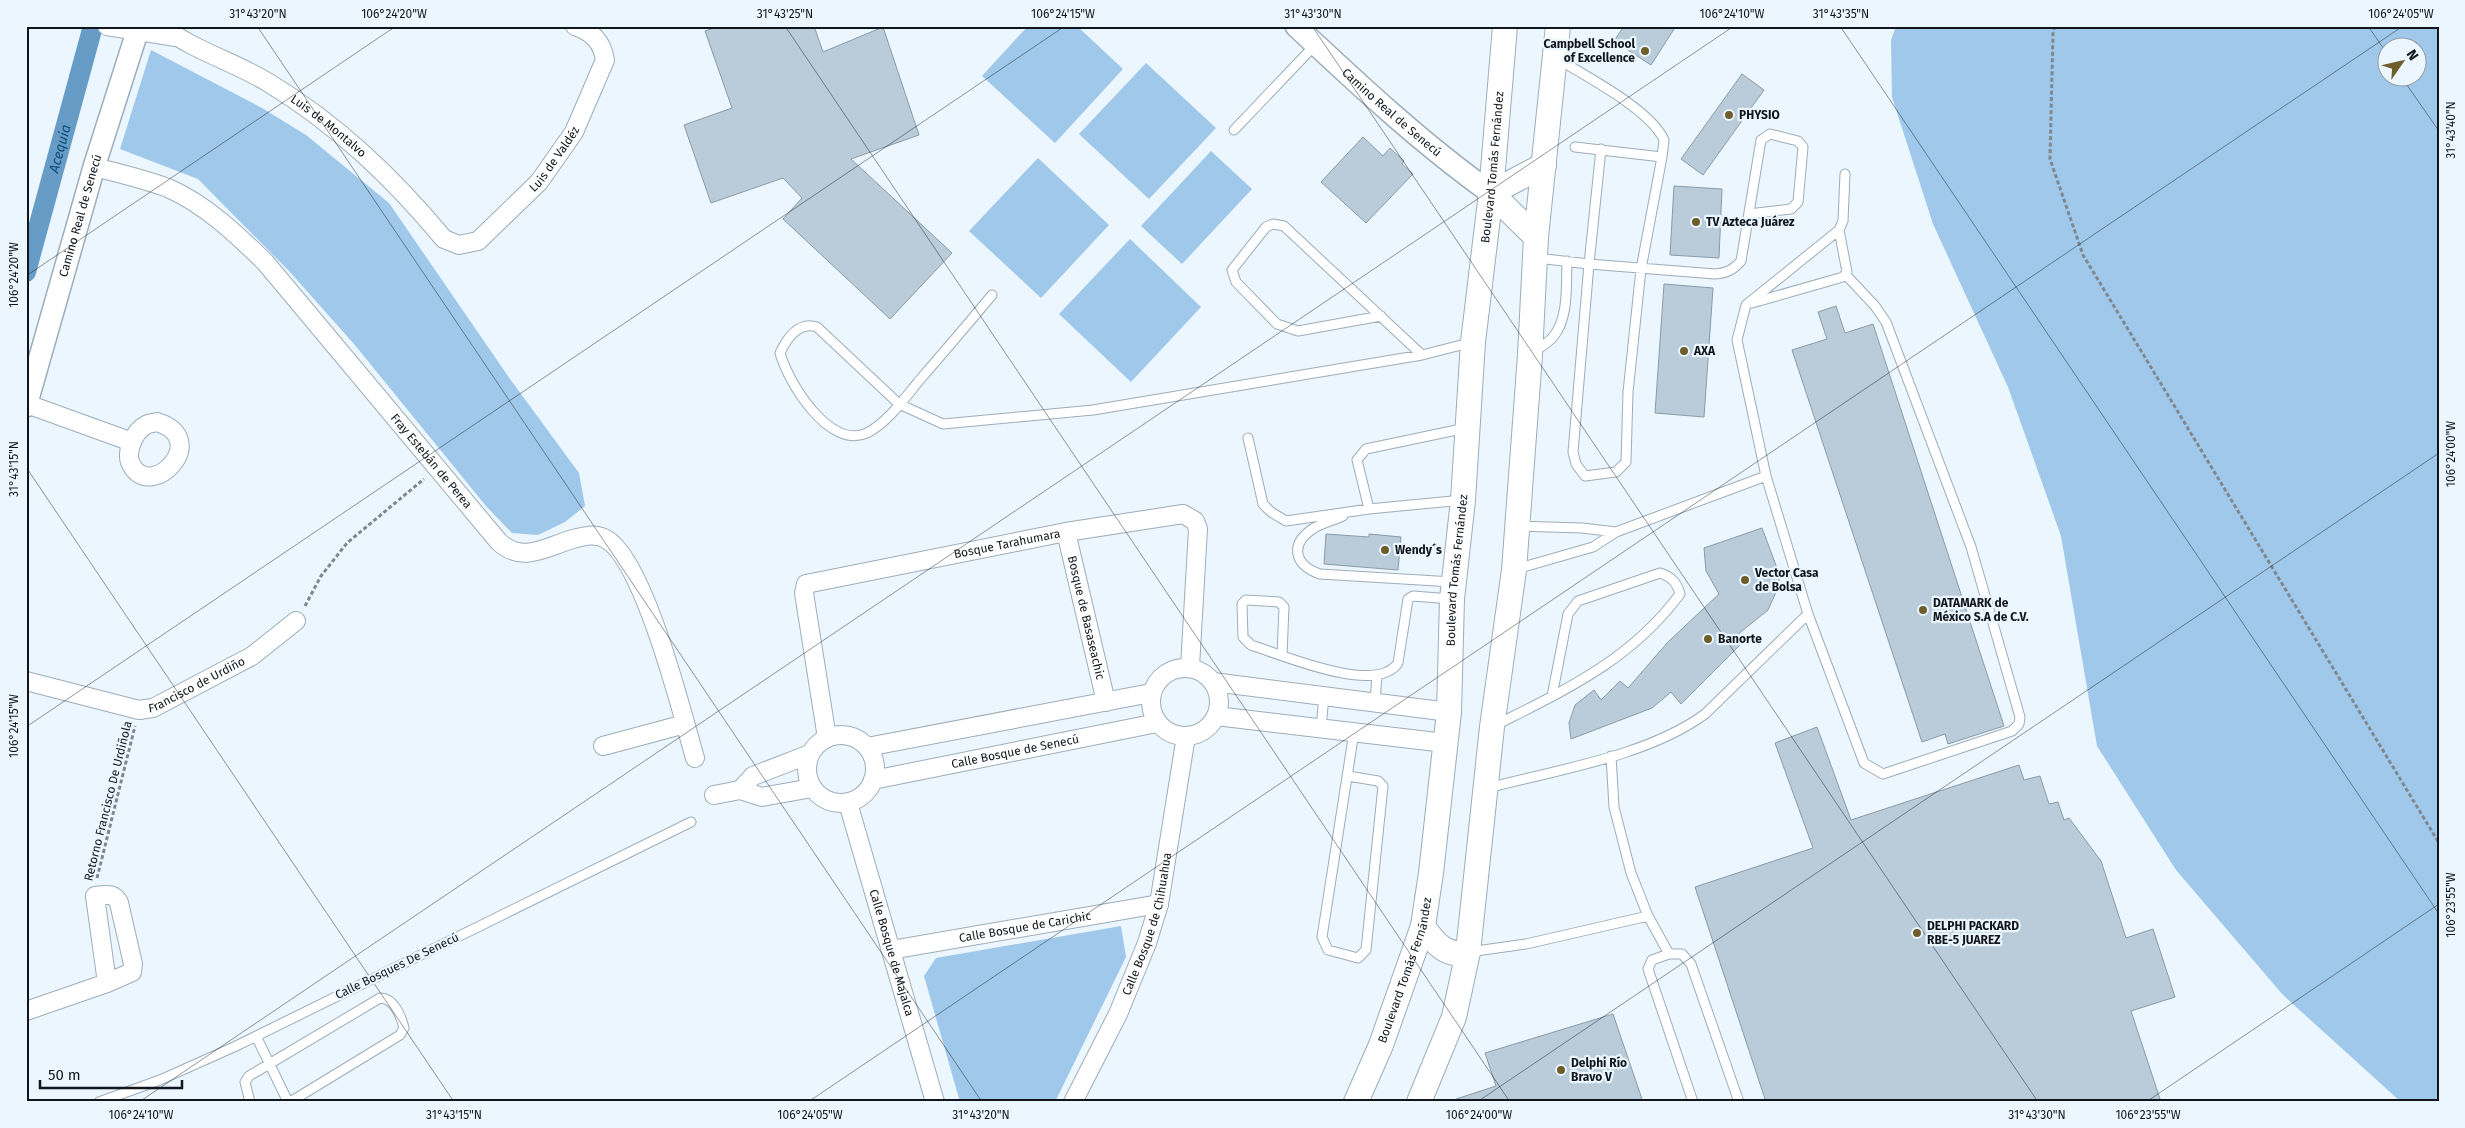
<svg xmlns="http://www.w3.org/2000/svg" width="2465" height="1128" font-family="'Fira Sans',sans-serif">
<rect width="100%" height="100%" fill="#ebf6ff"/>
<path fill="#a0c8ea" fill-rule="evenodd" d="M1028 26H1077L1123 69 1055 143 982 76Z
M1896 26H2439V1102H2401L2283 995 2176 870 2097 746 2061 536 2008 387 1933 224 1892 97 1891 40ZM2388 48H2418V78H2388Z
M151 50 262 108 306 135 389 203 510 379 579 473 585 506 565 522 538 535 512 533 486 506 354 344 289 271 198 179 120 149Z
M1146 63 1216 128 1149 199 1079 134Z
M1211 151 1252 189 1182 264 1141 226Z
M1038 158 1109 225 1041 298 969 231Z
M1130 239 1201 307 1131 382 1059 314Z
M1121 926 1126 957 1055 1102H960L924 976 936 958Z"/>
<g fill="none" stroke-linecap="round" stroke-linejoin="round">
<path stroke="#679cc6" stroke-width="20" id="s1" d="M26 272 93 26"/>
</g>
<path fill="#bacbda" stroke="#8a9ba8" d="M720 26H814L823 52 883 27 919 135 851 159 952 253 890 319 783 219 802 198 783 178 711 203 684 125 732 108 705 31Z
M1624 26H1676L1651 65 1614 41Z
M1742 74 1764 90 1703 175 1681 159Z
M1363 137 1383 156 1390 148 1404 161 1402 164 1413 174 1366 223 1321 182Z
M1674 186 1722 189 1719 258 1670 255Z
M1664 284 1713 288 1704 417 1655 413Z
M1836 306 1845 333 1873 324 2004 726 1948 744 1945 734 1922 742 1792 350 1827 339 1818 312Z
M1762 528 1780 576 1777 590 1768 610 1732 639 1740 645 1681 704 1671 692 1652 708 1571 739 1569 723 1575 705 1594 690 1601 700 1620 681 1628 688 1668 642 1719 594 1706 571 1704 548Z
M1326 534 1369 537V534L1401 537 1398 570 1324 564Z
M1817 727 1851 820 2019 765 2024 780 2040 776 2049 804 2058 802 2064 820 2069 818 2101 861 2126 938 2153 929 2175 997 2131 1011 2161 1102H1766L1695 887 1813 848 1775 743Z
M1613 1014 1643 1102H1457L1456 1099 1496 1086 1485 1053Z"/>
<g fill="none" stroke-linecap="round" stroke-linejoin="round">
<g stroke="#9cadbb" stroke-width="11">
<path id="service" d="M1556 58C1584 75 1651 110 1664 140L1662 157
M1234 130 1315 45
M1601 149 1589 264 1715 274C1727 273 1733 270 1741 261L1761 140 1770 134 1798 141 1803 147 1798 202 1791 209 1749 214
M1845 174 1843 221 1839 230 1746 305 1737 340 1766 476 1808 614 1864 763 1883 774 2012 731 2019 724 2020 717 1971 547 1886 322 1875 306 1846 275
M1537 258 1589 264 1573 452 1576 464 1585 476 1616 472 1626 462 1628 392 1641 269 1662 157 1575 147
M992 295C968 324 943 353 918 382 904 399 887 423 867 433 829 450 788 382 780 353 787 338 799 321 817 327L899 404 943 424 1093 410 1422 355 1473 342
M1752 303 1843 277 1847 272 1839 230
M1381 316 1298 331 1277 324 1236 282 1232 270 1266 227 1273 224 1284 226 1422 355
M1534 352C1540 347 1548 343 1553 337 1569 318 1566 285 1567 261
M1248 438 1263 504 1271 512 1286 521 1369 509 1463 500
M1369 509 1357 460 1366 449 1466 428
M1343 516C1334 520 1323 523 1314 528 1289 544 1294 565 1320 574L1453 582
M1519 526 1582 528 1616 532
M1516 569 1593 547 1616 532 1766 476
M1282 655 1284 607 1279 602 1246 600 1242 604 1243 637 1251 645C1280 654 1376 696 1398 663L1408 599 1413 596 1451 599
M1375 702 1377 675
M1496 725C1567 689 1631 660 1680 594 1677 583 1672 577 1660 573L1578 601 1568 614 1552 696
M1321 728 1324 696
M1348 776 1378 781 1383 786 1366 950 1358 958 1328 950 1322 937 1354 732
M1488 788C1556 770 1648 756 1705 714L1808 614
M1648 916 1669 954
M1469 952 1526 944 1648 916 1631 873 1614 807 1611 756
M256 1036 288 1102
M99 1102 160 1080 234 1047 691 822
M250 1102 245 1082 249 1076 380 998C394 998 401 1016 404 1028L400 1035 290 1102
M1693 1102 1648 969 1652 960 1669 954H1682L1691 964 1739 1102"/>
</g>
<g stroke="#9cadbb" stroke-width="20">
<g id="minor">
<path d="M107 26 176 37"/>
<path id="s2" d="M162 26C194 51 235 62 269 83 338 125 393 178 444 239L459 245 478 241 539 182 574 132 605 60C602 41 592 32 575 26"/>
<path id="s3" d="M94 167C119 173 144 179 168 188 205 204 237 235 265 262L499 542C523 564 545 547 573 539 584 536 595 533 606 539 644 560 682 713 695 758"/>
<path d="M27 404 132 442"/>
<path d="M157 422C212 439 152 501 132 466 124 454 134 431 146 425 149 423 154 423 157 422Z"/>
<path id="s4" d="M1066 532 1106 702"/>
<circle cx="1185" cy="702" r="34"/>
<path id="s5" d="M26 681 139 710 153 708 252 656 296 621"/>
<path d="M1213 682 1449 712"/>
<path d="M1216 716 1445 743"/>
<circle cx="841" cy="769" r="34"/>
<path id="s6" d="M827 738 804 593 806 584 1066 532 1183 514 1195 521 1198 529 1190 667"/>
<path d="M603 746 685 724"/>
<path d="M867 747 1151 693"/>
<path id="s7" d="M873 780 1157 723"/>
<path d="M740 790 753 776 810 754"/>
<path d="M714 795 740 790 762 797 812 788"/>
<path id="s8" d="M848 803 935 1102"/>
<path id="s9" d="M891 950 1159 904"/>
<path d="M26 1011 107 983 132 972 133 964 119 903C114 892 105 895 95 896L107 983"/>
<path id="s10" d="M1073 1102 1118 1014 1147 943 1159 904 1186 736"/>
</g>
</g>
<g stroke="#9cadbb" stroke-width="24">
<g id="tertiary">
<path id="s11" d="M1296 26C1358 84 1421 143 1491 193"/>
<path id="s12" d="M26 406 94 167 139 26"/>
</g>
</g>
<g stroke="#9cadbb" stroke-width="26">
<g id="secondary">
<path d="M1536 237 1491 193 1544 165"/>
<path d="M1423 926C1434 943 1447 958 1468 952"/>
<path id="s13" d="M1356 1102 1381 1045 1423 926 1431 873 1449 712 1452 599 1463 500 1473 342 1491 193 1505 26"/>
<path d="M1419 1102 1454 1017 1468 952 1492 727 1514 570 1530 355 1536 237 1558 26"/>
</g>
</g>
<path stroke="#7f888f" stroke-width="3" stroke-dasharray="4 2.5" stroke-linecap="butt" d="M2055 26 2053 32 2050 159 2083 255 2439 843
M305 606 321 576 347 543 424 479
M97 878 135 726"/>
<use href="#service" stroke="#fff" stroke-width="9"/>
<use href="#minor" stroke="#fff" stroke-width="18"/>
<use href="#tertiary" stroke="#fff" stroke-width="21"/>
<use href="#secondary" stroke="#fff" stroke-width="24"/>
</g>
<path fill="none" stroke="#10161b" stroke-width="1" stroke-opacity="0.45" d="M257 26 982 1102M785 26 1510 1102M1312 26 2038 1102M1840 26 2439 914M2368 26 2388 55M2402 78 2439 131M26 276 396 26M26 467 454 1102M26 727 1065 26M139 1102 1734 26M808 1102 2403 26M1477 1102 2439 453M2146 1102 2439 904"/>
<g fill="#6d5e2c" stroke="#ebf6ff" stroke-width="2">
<circle cx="1645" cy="51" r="5"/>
<circle cx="1729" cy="115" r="5"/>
<circle cx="1696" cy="222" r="5"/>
<circle cx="1684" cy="351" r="5"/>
<circle cx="1385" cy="550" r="5"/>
<circle cx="1745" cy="580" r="5"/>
<circle cx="1923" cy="610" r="5"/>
<circle cx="1708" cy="639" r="5"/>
<circle cx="1917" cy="933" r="5"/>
<circle cx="1561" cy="1070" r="5"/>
</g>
<g text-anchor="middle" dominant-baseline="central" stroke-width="4.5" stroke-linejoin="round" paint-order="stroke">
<g font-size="12" font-weight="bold" fill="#10161b" stroke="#ebf6ff" text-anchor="start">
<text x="1635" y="44" text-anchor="end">Campbell School<tspan x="1635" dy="14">of Excellence</tspan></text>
<text x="1739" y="115">PHYSIO</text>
<text x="1706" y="222">TV Azteca Juárez</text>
<text x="1694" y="351">AXA</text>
<text x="1395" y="550">Wendy´s</text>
<text x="1755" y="573">Vector Casa<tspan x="1755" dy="14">de Bolsa</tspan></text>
<text x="1933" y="603">DATAMARK de<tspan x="1933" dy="14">México S.A de C.V.</tspan></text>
<text x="1718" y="639">Banorte</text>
<text x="1927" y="926">DELPHI PACKARD<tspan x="1927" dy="14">RBE-5 JUAREZ</tspan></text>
<text x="1571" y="1063">Delphi Río<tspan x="1571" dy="14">Bravo V</tspan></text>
</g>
<g font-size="12" fill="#10161b" stroke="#ebf6ff">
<text stroke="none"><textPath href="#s11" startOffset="129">Camino Real de Senecú</textPath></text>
<text stroke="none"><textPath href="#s2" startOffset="195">Luis de Montalvo</textPath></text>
<text stroke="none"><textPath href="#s2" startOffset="505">Luis de Valdéz</textPath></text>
<text stroke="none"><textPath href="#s13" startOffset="951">Boulevard Tomás Fernández</textPath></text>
<text stroke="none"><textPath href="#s12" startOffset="198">Camino Real de Senecú</textPath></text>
<text stroke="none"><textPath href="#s3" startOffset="459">Fray Estebán de Perea</textPath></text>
<text stroke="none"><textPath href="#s6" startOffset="361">Bosque Tarahumara</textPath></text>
<text stroke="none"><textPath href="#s13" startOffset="546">Boulevard Tomás Fernández</textPath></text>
<text stroke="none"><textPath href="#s4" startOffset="88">Bosque de Basaseachic</textPath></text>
<text stroke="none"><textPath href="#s5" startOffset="180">Francisco de Urdiño</textPath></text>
<text stroke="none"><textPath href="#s7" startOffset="145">Calle Bosque de Senecú</textPath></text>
<text transform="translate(108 801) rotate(-76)">Retorno Francisco De Urdiñola</text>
<text stroke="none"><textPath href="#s10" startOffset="194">Calle Bosque de Chihuahua</textPath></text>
<text stroke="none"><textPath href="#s9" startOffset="136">Calle Bosque de Carichic</textPath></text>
<text stroke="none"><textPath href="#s8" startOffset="156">Calle Bosque de Majalca</textPath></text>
<text transform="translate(397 966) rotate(-26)">Calle Bosques De Senecú</text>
<text stroke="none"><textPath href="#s13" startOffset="141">Boulevard Tomás Fernández</textPath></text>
</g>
<g font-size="14" font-style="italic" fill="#0d4d76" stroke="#ebf6ff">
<text stroke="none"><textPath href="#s1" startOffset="128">Acequia</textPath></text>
</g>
</g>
<rect width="2465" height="1128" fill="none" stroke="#ebf6ff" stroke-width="55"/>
<g transform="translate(2402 62) rotate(56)"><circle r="24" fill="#ebf6ff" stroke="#939ca4"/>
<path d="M0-4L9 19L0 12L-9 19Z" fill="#6d5e2c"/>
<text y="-8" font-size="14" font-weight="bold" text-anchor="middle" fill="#10161b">N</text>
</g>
<path d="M40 1080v8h142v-8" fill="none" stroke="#10161b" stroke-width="2.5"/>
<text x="48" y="1080" font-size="15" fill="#10161b" stroke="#ebf6ff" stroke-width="4" paint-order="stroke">50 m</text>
<rect x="28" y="28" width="2410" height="1072" fill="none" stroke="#10161b" stroke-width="2"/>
<g font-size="12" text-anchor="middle" fill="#10161b">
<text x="258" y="18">31°43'20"N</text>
<text x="394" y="18">106°24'20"W</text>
<text x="785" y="18">31°43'25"N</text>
<text x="1063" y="18">106°24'15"W</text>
<text x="1313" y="18">31°43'30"N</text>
<text x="1732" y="18">106°24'10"W</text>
<text x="1841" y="18">31°43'35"N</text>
<text x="2401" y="18">106°24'05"W</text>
<text transform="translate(2451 130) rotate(-90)" y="4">31°43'40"N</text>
<text transform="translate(14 275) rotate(-90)" y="4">106°24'20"W</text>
<text transform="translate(2451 454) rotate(-90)" y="4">106°24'00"W</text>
<text transform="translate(14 469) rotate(-90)" y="4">31°43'15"N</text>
<text transform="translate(14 726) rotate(-90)" y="4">106°24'15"W</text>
<text transform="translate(2451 905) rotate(-90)" y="4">106°23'55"W</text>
<text x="141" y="1119">106°24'10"W</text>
<text x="454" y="1119">31°43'15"N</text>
<text x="810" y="1119">106°24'05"W</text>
<text x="981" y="1119">31°43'20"N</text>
<text x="1479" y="1119">106°24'00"W</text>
<text x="2037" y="1119">31°43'30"N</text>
<text x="2148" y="1119">106°23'55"W</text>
</g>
</svg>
